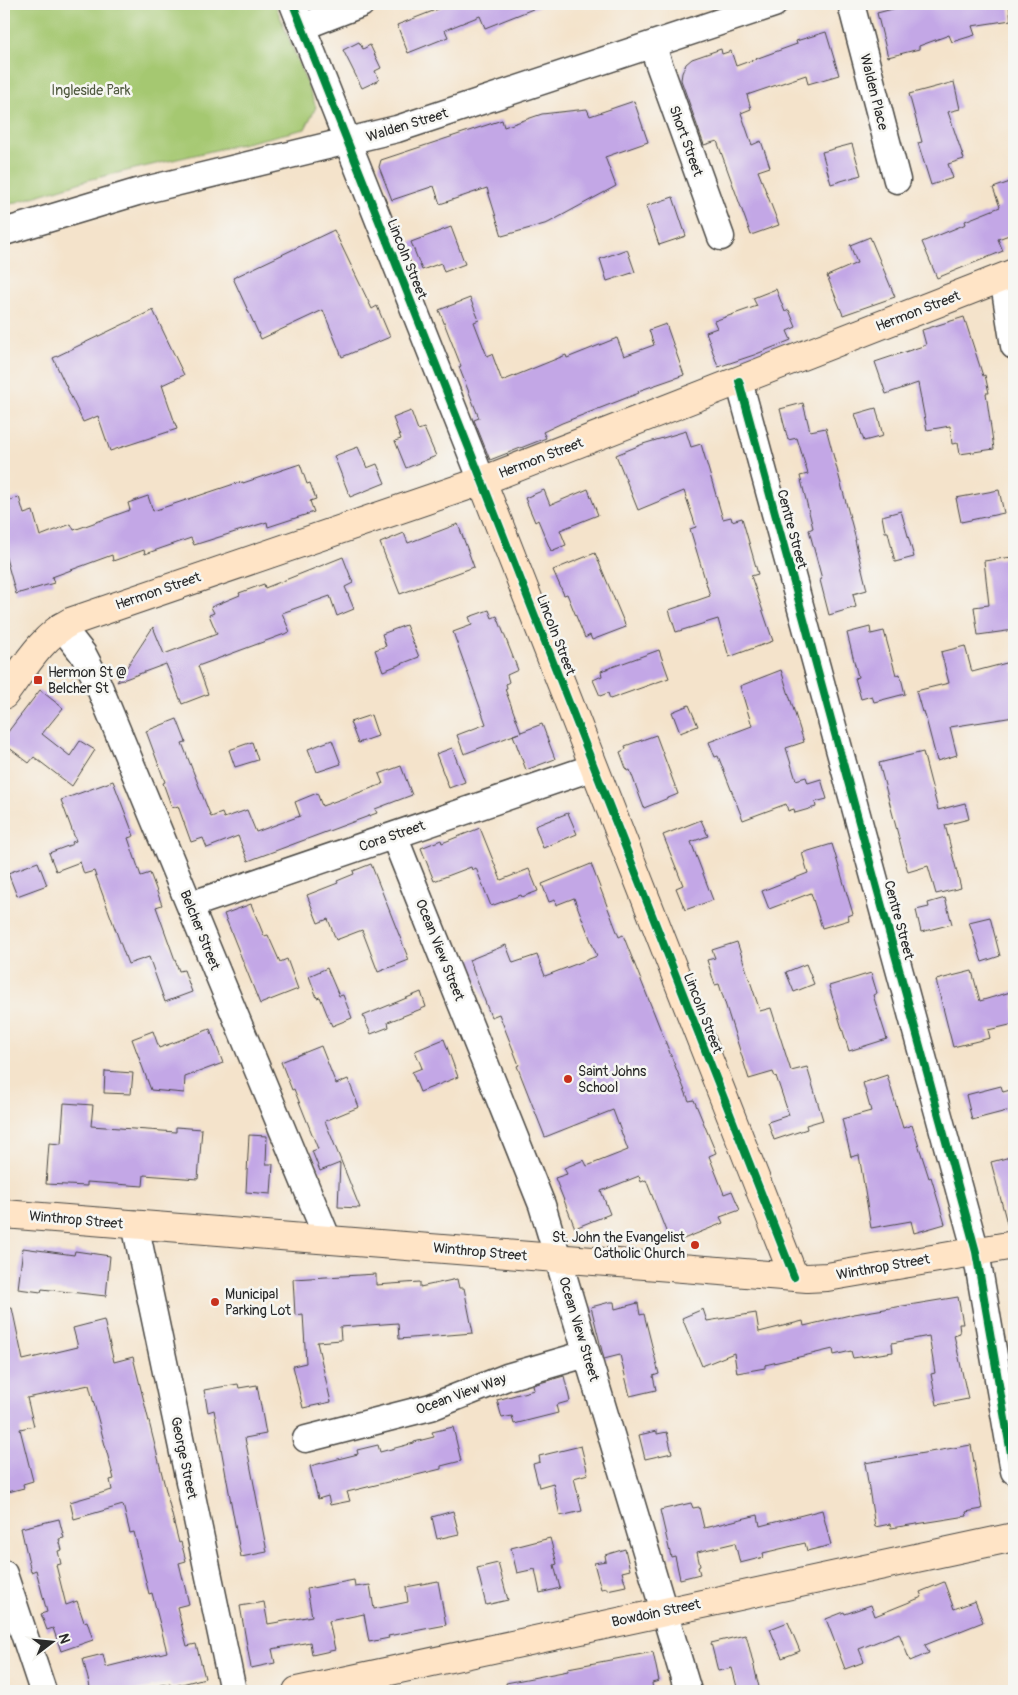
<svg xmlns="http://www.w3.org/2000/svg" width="1018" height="1695" font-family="Pangolin,sans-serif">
<rect width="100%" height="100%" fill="#f6f6f2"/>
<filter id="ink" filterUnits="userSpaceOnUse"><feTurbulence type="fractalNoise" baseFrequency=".02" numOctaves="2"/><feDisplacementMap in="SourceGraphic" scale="10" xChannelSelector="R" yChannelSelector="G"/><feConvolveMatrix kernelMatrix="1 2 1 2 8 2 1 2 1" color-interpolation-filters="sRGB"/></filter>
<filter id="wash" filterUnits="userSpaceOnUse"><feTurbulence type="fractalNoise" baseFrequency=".0096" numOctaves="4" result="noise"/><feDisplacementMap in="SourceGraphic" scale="20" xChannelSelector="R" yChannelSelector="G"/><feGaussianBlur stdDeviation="1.12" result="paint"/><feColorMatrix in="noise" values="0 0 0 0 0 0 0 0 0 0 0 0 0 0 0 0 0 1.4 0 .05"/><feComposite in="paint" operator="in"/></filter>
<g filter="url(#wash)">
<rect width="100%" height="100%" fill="#f4e3cb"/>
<path fill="#a5c871" stroke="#687a4e" d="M4 4H275L316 107 305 129 88 180 4 206Z"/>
<g id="blocks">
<path fill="#c3a7e6" d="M451 4H543V5L485 28 480 16 445 30 448 37 408 53 397 25Z
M912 4H1009L1011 20 972 26 975 35 952 42 949 35 919 46V49L888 57 877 13Z
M826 32 839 75 808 84 806 75 747 95 751 109 741 113 752 145 761 141 770 167 758 171 779 225 751 235 717 141 704 145 681 80 682 73 686 64 692 59 721 49 722 54 731 51 736 66 797 44 796 41Z
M359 42 363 49 370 45 381 68 375 71 379 80 362 88 343 50Z
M954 82 960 109 948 112 964 159 948 164 953 178 931 185 918 143 922 142 909 94Z
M634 101 648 142 605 157 616 186 548 223 502 236 487 188 440 204 434 186 392 200 379 167 381 160 502 120 504 127 542 114 587 109 590 116Z
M852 144 861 175 831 184 822 152Z
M1010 182 1014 196V241H1011L1009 235 998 239 1003 251 937 278 922 242 966 224 965 221 1000 207 993 188Z
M673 197 686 236 659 245 646 206Z
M451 227 465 264 444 272 441 263 422 270 411 242Z
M334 230 372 309 377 306 390 337 342 357 323 310 261 339 233 278Z
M870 237 895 297 843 315 827 276 857 263 850 245Z
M627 249 635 272 607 281 600 259Z
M776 289 785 312 789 310 796 327 787 331 791 340 754 355 718 367 706 332 717 328 714 321 757 306 753 298Z
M470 298 479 320 474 322 487 356 492 354 502 381 566 355 567 358 617 338 624 356 654 345 649 330 666 324 684 375 638 391 639 393 562 423 543 432 546 438 490 460 474 420 479 418 459 367 461 366 439 310Z
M153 310 184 375 162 385 177 429 110 451 98 416 83 422 53 358Z
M964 317 983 376 985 375 989 393H986L994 449 960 454 958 443 952 444 950 426 927 430 918 383 886 394 875 362 926 345 922 330Z
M803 403 810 431 826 428 856 540H855L867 590 853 594 856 607 829 615 820 580 822 579 809 530 813 528 800 476 808 474 797 438 788 440 780 409Z
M876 408 883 436 864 441 855 414Z
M411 411 418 430 424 428 436 456 406 468 395 441 401 439 393 418Z
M686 431 691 447 701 444 723 519 731 517 732 521 742 518 758 574 751 576 773 641 729 657 718 619 676 632 669 610 710 596 690 529 696 527 684 491 638 510 616 455 643 444Z
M358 447 367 468 377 464 385 483 350 497 334 456Z
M300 464 307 484 310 483 316 499 310 501 314 512 268 527 267 522 194 545 191 538 145 554 144 550 113 561 112 555 52 577 54 583 16 594 4 551V502L19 497 24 514 33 511 40 536 71 524 74 530 130 510 128 503 148 496 153 511 237 483 243 482V483Z
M588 489 598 515 560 530 566 545 551 551 538 520 535 522 525 498 544 490 550 505Z
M999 490 1004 513 961 522 956 498Z
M901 511 914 557 895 562 888 532H885L882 516Z
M458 524 474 567 400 594 380 543 404 533 408 543Z
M595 553 626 627 592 640 590 635 585 638 567 594 564 595 553 570Z
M343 557 353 583 345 587 354 609 337 616 330 596 282 613 290 632 198 666 208 694 182 704 166 664 117 682 153 627 164 654 217 634 209 615 214 613 211 607 240 595 239 593 264 584 265 588Z
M1012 557 1014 577V630L978 635 974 607 989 605 984 561Z
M489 610 492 618 497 616 518 670 507 675 509 682 506 684 507 688 505 689 521 732 542 724 555 759 526 770 513 735 519 733 464 754 457 735 486 724 453 632 472 625 469 617Z
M406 625 419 657 383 671 375 650 386 646 382 634Z
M870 627 871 634 884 631 896 675 900 674 905 694 874 702 872 696 861 699 855 678 858 677 847 633Z
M965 646 972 672 1014 661V717L950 727 957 755 937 761 924 711 922 712 916 691 949 683 941 652Z
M659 650 669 678 610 699 608 693 600 696 593 680 602 676 601 671Z
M781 670 804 742 786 748 796 780 806 777 808 783 821 779 827 799 815 802 816 807 795 813 794 809 788 811 786 804 743 820 718 756 715 757 709 742 752 726 740 686Z
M40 690 63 708 42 734 70 756 80 741 95 750 72 786 34 757 29 763 4 744V737Z
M689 705 698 726 680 733 672 712Z
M371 715 378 736 358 743 350 722Z
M177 719 186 742 182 743 211 817 222 813 224 818 247 810 256 832 300 816 295 802 317 793 322 806 383 784 379 774 401 766 412 795 375 809 377 813 248 861 238 836 207 848 203 838 191 842 178 806 172 808 163 783 165 782 146 731Z
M656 735 678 794 644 808 630 770 627 771 620 752 626 749 625 746Z
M332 740 341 764 317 772 308 749Z
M252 742 258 760 235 767 229 750Z
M452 748 465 782 449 788 436 754Z
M923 752 938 810 965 803 969 819 945 825 961 888 936 894 928 866 908 872 879 763Z
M113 781 134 836 128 838 141 876 150 873 162 905 156 907 179 971 184 970 192 992 165 1002 149 957 128 964 94 871 84 874 80 862 56 871 49 853 73 844 72 842 76 841 61 800Z
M568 813 577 834 543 848 535 826Z
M701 820 708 836 691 842 713 900 685 910 676 888 683 885 663 835Z
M480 828 501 880 529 869 538 891 522 897 521 895 491 906 476 868 472 870 471 867 434 881 421 848 441 840 442 843Z
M832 844 853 914 848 916 849 920 822 928 811 893 769 909 762 891 808 873 802 853Z
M38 862 47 885 17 896 8 873Z
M371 864 409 960 378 972 362 930 336 940 328 919 318 923 307 895 338 883 337 881 354 874 353 871Z
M591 864 619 937 623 935 689 1101 694 1100 716 1153 709 1156 724 1194 732 1191 740 1210 720 1217 723 1223 671 1244 646 1180 641 1182 639 1176 601 1191 610 1214 575 1228 555 1178 567 1174 564 1168 584 1160 587 1166 628 1150 613 1110 545 1137 517 1066 519 1065 499 1014 491 1017 469 960 506 945 513 963 537 955 545 976 597 956 574 898 556 905 555 900 549 902 542 884Z
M945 898 952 924 921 932 916 910 929 907 928 903Z
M251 904 264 936 268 935 280 962 287 959 298 989 260 1004 224 914Z
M990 917 1000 956 982 962 969 922Z
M737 942 760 1011 771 1008 791 1071 807 1067 823 1120 806 1125 807 1129 774 1140 768 1122 789 1115 776 1076 775 1077 773 1072 749 1079 719 984 715 985 707 960 715 958 712 950Z
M806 964 814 984 794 992 786 972Z
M327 968 339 996 343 995 352 1018 332 1026 320 997 317 998 309 976Z
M972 971 980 1001 1014 991V1024L988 1030 990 1038 953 1047 936 980Z
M871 973 877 993 873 995 887 1039 849 1051 829 986Z
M421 992 426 1007 388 1022 389 1027 371 1034 363 1016Z
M210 1029 223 1063 185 1077 184 1093 151 1090 132 1039 153 1031 159 1048Z
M444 1039 458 1077 420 1092 412 1072 422 1068 415 1051Z
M321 1046 336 1084 348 1079 359 1107 325 1121 360 1208 338 1207 340 1163 320 1171 312 1151 318 1149 294 1089 292 1090 281 1062Z
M105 1071 133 1073 131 1094 104 1093Z
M887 1075 903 1128 912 1125 929 1178 931 1177 945 1224 914 1233 911 1221 871 1228 859 1155 851 1157 842 1119 871 1111 863 1083Z
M1001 1086 1003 1092 1014 1089V1109L972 1120 966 1095Z
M64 1103 93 1105 91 1126 176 1132V1127L202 1129 198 1179 144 1175 143 1186 87 1182V1186L46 1184 49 1143 61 1144Z
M249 1135 267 1136 266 1164H273L271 1194 246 1192Z
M1014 1156V1226L1008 1227 991 1162Z
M23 1248 74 1255 75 1251 110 1256 106 1296 42 1289 41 1292 18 1289Z
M376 1274V1285L420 1282V1287L457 1279 459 1288H464L473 1333 399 1339 398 1323 340 1327 341 1340 317 1342 331 1402 303 1408 293 1366 306 1363 303 1314 295 1315 293 1279Z
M958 1297 963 1324H959L960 1333 954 1335 968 1399 937 1405 931 1374 935 1373 929 1336 892 1343 893 1352 853 1358 851 1351 834 1355 833 1349 765 1365V1368L737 1373 734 1353 702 1366 682 1318 703 1309 707 1321 756 1313 759 1332 803 1321 804 1326 854 1314Z
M610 1302H614L615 1309 638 1303 640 1315 644 1314 659 1374 653 1376 656 1390 630 1396 620 1355 604 1359 591 1307Z
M12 1308 23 1360 78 1347 73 1328 104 1320 114 1362 133 1357 179 1543 181 1542 186 1561 179 1563 189 1604 177 1607 187 1646 196 1644 205 1678 171 1687 170 1683 134 1691H91L83 1659 103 1654 106 1667 167 1652 152 1593 149 1594 134 1532 130 1533 123 1505 74 1519 70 1502 112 1490 110 1480 114 1479 89 1385 27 1398 34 1426 20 1429 33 1481 23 1484 24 1488 8 1492 4 1473V1309Z
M564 1376 570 1401 556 1405 558 1413 514 1424 512 1416 502 1418 497 1400 534 1390 533 1385Z
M238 1384 239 1388 257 1385 266 1434 245 1438 267 1552 241 1557 214 1410 208 1412 204 1390Z
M453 1427 461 1461 441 1466V1469L347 1492 350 1501 330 1505 328 1496 318 1499 310 1466 358 1454 357 1450 378 1445 380 1452 414 1443V1442L434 1437 432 1432Z
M657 1431V1434L667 1432 672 1453 645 1459 639 1435Z
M971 1445 982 1509 966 1512 967 1516 891 1528 890 1524 875 1527 865 1463Z
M581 1446 588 1474 574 1478 582 1511 560 1516 553 1483 539 1487 533 1464 540 1462 539 1456Z
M691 1503 693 1508 699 1507 704 1528 758 1515 760 1526 822 1510 831 1545 807 1551 805 1543 763 1553 764 1557 740 1563 735 1543 697 1552 700 1566 698 1567 700 1574 680 1579 675 1556 671 1557 660 1510Z
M453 1511 459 1534 437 1539 432 1517Z
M59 1519 64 1538 59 1539 62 1550 58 1551 61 1564 56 1565 66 1605 77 1601 84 1622 87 1621 93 1640 61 1651 53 1628 47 1630 41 1614 47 1612 36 1570 31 1572 21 1528Z
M550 1538 557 1564 554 1565 560 1588 540 1593 535 1569 517 1573 511 1548Z
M625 1549 630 1570 622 1572 626 1586 607 1590V1588L601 1589 594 1563 606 1561 605 1555Z
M498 1563 508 1600 486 1605 477 1568Z
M354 1580 355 1587 370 1585 374 1609 408 1602 406 1587 438 1581 446 1625 388 1636 389 1638 369 1642 364 1614 329 1621 335 1650 312 1655 310 1642 272 1649 275 1663 251 1668 240 1606 264 1602 268 1624 312 1616 307 1589Z
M944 1582 954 1609 975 1601 983 1622 925 1645 929 1653 910 1661 899 1633 859 1649 864 1662 845 1669 826 1619 844 1612 845 1614 871 1605 875 1616 922 1597 920 1592Z
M788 1622 800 1651 782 1658 770 1629Z
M745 1635 747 1638 760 1691H738L732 1668 718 1671 711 1643Z
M653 1652 659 1681 652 1683 653 1691H507L506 1683 568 1671V1668Z"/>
</g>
</g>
<g filter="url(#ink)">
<use href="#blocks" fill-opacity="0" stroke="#494743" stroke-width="1"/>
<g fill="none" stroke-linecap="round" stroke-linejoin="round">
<g stroke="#494743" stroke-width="29">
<path id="street" d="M293 4 482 481
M851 4 897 180
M302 27 361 4
M652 45 721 237
M4 232 137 192 397 129 774 4
M1003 278 1014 346
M739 381 976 1252 1014 1471
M61 626 83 654 96 679 328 1240
M394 836 542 1205 688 1691
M190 905 594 767
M135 1224 233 1691
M306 1439 431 1407 507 1377 586 1354
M4 1574 43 1691"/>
</g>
<g stroke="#494743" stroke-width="30">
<path id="secondary" d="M482 481 794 1277
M4 695C23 670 41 637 70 622L482 481 1014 273
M4 1214 807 1278 827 1277 1014 1245
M297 1691 1014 1537"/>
</g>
<use href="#street" stroke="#fff" stroke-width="26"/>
<use href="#secondary" stroke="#ffe4c6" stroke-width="28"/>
<g stroke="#f6f6f2" stroke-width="11">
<path id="cycleway" d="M293 4 482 481 794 1277
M739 381 976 1252 1014 1471"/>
</g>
<use href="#cycleway" stroke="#00873e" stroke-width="8"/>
</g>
</g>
<g fill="#c8321e" stroke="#f6f6f2" stroke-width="2">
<rect x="33" y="675" width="10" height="10" rx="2.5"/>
<circle cx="568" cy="1079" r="5"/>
<circle cx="695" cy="1245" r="5"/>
<circle cx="215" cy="1302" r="5"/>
</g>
<g text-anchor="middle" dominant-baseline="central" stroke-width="5" stroke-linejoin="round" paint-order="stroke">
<g font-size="14" fill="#505a40" stroke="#f6f6f2">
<text x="91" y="90">Ingleside Park</text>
</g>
<g font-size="14" fill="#2b2b2b" stroke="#f6f6f2">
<text transform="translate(874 92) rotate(76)">Walden Place</text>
<text transform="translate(407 125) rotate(-17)">Walden Street</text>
<text transform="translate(686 141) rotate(70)">Short Street</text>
<text transform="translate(407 259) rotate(68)">Lincoln Street</text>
<text transform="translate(918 311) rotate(-21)">Hermon Street</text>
<text transform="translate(541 458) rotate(-21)">Hermon Street</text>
<text transform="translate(792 529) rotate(75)">Centre Street</text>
<text transform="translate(158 591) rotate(-19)">Hermon Street</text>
<text transform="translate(556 635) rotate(69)">Lincoln Street</text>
<text transform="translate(392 836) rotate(-19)">Cora Street</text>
<text transform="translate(899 920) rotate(75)">Centre Street</text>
<text transform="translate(200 930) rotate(68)">Belcher Street</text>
<text transform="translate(440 950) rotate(68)">Ocean View Street</text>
<text transform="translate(703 1013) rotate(69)">Lincoln Street</text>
<text transform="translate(76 1220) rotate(5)">Winthrop Street</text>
<text transform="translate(480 1252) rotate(5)">Winthrop Street</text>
<text transform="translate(883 1267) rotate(-10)">Winthrop Street</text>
<text transform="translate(579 1329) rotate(73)">Ocean View Street</text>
<text transform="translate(461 1394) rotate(-20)">Ocean View Way</text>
<text transform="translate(184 1458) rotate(78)">George Street</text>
<text transform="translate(656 1613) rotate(-12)">Bowdoin Street</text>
</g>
<g font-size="14" fill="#2b2b2b" stroke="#f6f6f2" text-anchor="start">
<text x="48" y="672">Hermon St @<tspan x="48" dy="16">Belcher St</tspan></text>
<text x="578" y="1071">Saint Johns<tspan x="578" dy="16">School</tspan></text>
<text x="685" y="1237" text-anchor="end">St. John the Evangelist<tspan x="685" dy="16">Catholic Church</tspan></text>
<text x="225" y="1294">Municipal<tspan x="225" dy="16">Parking Lot</tspan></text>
</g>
</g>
<rect width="1018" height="1695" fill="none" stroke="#f6f6f2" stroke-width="20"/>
<g transform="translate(52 1642) rotate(74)" stroke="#f6f6f2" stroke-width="4" paint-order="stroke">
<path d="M0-4L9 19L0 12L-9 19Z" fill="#2b2b2b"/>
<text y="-8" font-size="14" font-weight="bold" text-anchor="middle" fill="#2b2b2b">N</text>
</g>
</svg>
